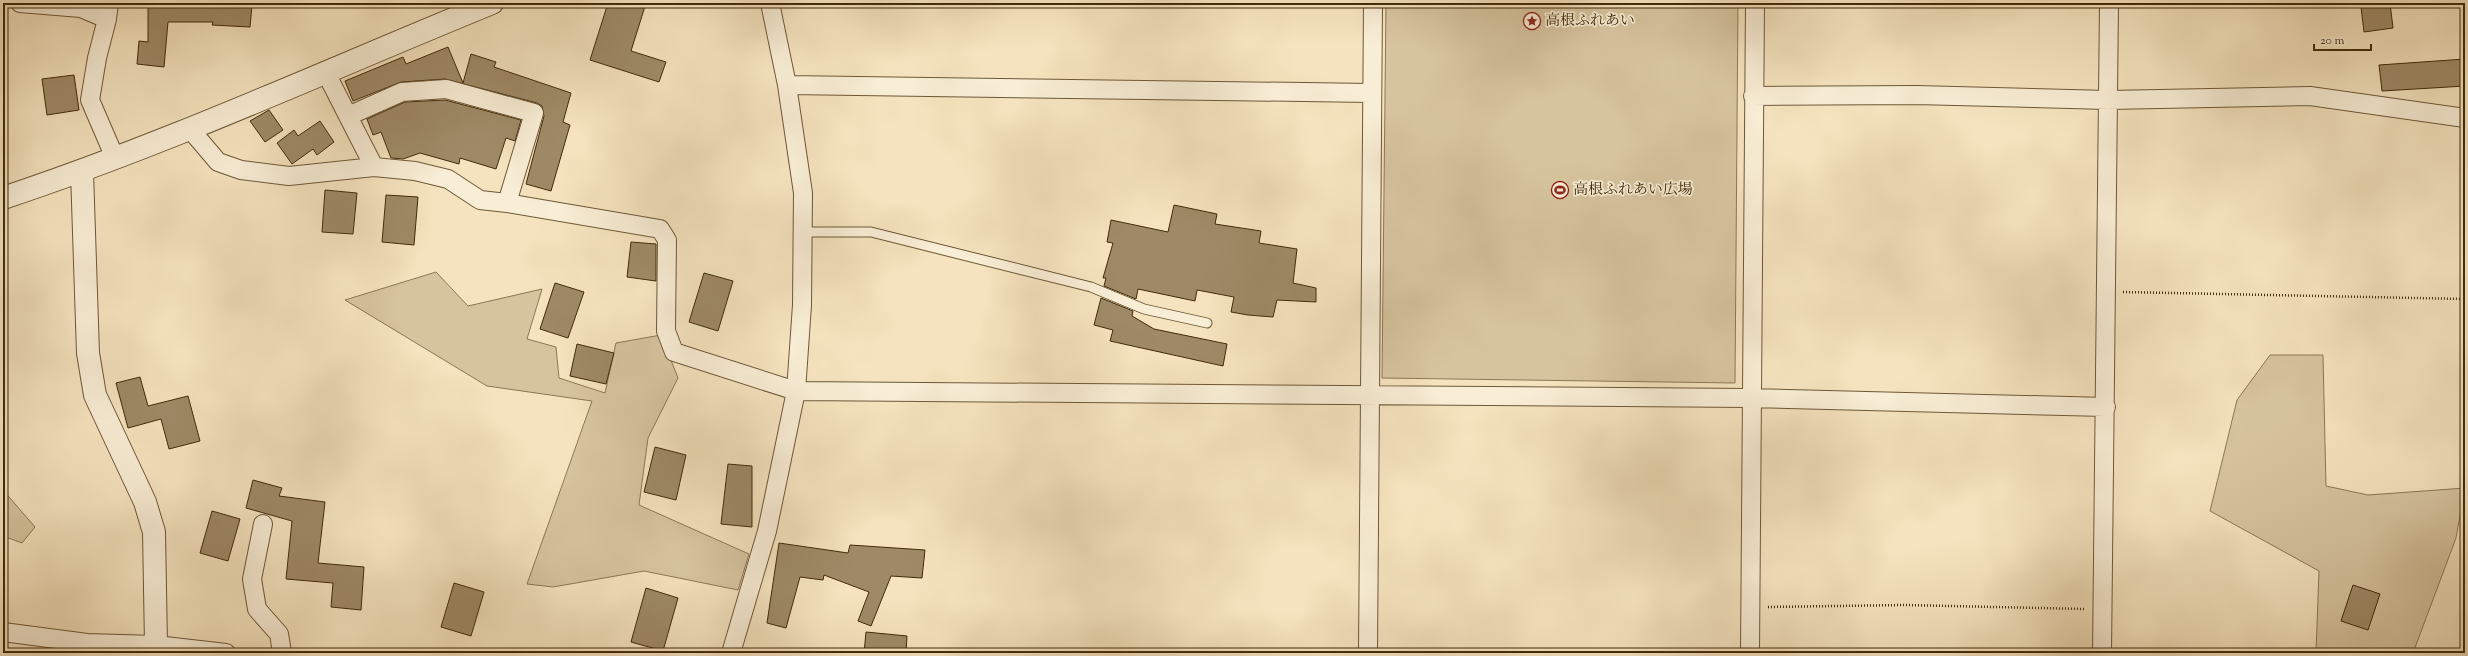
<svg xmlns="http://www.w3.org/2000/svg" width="2468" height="656" font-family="'Sorts Mill Goudy','Noto Serif JP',serif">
<rect width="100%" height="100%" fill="#f4e3be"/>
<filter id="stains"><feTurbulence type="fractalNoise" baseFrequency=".005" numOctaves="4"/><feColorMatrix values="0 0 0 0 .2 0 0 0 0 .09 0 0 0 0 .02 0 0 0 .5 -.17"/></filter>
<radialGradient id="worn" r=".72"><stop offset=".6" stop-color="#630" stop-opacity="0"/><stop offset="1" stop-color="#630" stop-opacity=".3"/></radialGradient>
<path fill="#d6c49f" stroke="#8c7754" d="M1386 3H1738L1735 383 1382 378Z
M436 272 468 306 542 289 527 339 556 347 559 378 605 393 616 343 661 335 678 378 648 438 639 505 749 554 738 590 644 571 553 587 527 584 592 401 487 386 345 300Z
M2270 355H2323L2326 486 2368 495 2465 488 2456 538 2413 653H2316L2319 571 2210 511 2237 400Z
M3 490 35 527 22 543 3 536Z"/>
<path fill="#9e8a67" stroke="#412a09" d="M148 3 252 5 250 27 212 25 213 22H168L164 67 137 64 139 41 148 42Z
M608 3H646L631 51 666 62 659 82 590 60Z
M2390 3 2393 28 2364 32 2361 7Z
M448 47 463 83 471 54 496 62 494 67 571 93 563 122 570 125 551 191 526 184 544 116 542 106 537 103 445 79 401 82 353 101 345 81 403 57 406 64Z
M2465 59V86L2382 91 2379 65Z
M74 75 79 110 47 115 42 79Z
M445 100 521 120 515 141 506 138 496 169 460 158 459 164 420 153 403 159 391 158 381 132 373 135 367 119 405 102Z
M269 110 283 130 265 142 250 121Z
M320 121 334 142 317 155 313 149 292 164 277 143 294 130 298 136Z
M325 190 357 193 353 234 322 232Z
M386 195 418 197 414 245 382 242Z
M1174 205 1217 214 1215 224 1261 231 1259 243 1297 249 1293 283 1316 288V302L1277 300 1273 317 1248 315 1231 312 1234 297 1197 290 1195 301 1138 289 1136 299 1104 286 1106 278H1103L1113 243 1107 242 1111 220 1168 232Z
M631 242 656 244V281L627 277Z
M704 273 733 281 718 331 689 322Z
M555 283 584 292 568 338 540 329Z
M1101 298 1133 311 1132 316 1154 329 1227 344 1223 366 1110 341 1113 330 1094 325Z
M577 344 614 353 606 384 570 376Z
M140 377 148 406 188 396 200 441 169 449 161 419 128 428 116 383Z
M655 447 686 455 676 500 644 492Z
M728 464 752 466V527L721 524Z
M253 480 282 488 279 496 325 502 318 563 364 567 361 610 331 607 333 583 286 579 292 521 246 508Z
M212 511 240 519 228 561 200 553Z
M779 543 848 553 850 545 925 550 922 578 891 576 871 626 858 621 869 592 824 575 823 580 800 577 786 628 767 623Z
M454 583 484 592 471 636 441 627Z
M2353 585 2380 594 2368 630 2341 621Z
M646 588 678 598 663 651 631 642Z
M866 632 907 636 906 653H864Z"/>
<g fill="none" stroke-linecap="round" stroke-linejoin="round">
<g stroke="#6e5836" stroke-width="11">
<path id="service" d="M803 232H871L1091 287 1144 309 1207 323"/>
</g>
<g stroke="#6e5836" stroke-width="20">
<path id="minor" d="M20 3 81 8 107 19 97 58 90 100 115 158
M107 19 109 3
M325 71 374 167
M787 85 1371 93
M1753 96 1916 95 2108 100 2310 96 2465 118
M348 116 402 92 446 89 534 113 507 203
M190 129 218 162 241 170 289 176 374 167 415 171 448 179 480 200 507 203 660 229 667 240 666 331 674 352 796 391 1751 398 2106 407
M263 524 252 579 257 609 279 634 282 653
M3 632 87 643 156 645 226 653
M731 653 767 531 796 391 802 305 803 193 787 85 770 3
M1368 653 1373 3
M1750 653 1755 3
M2102 653 2109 3"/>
</g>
<g stroke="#6e5836" stroke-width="24">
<path id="tertiary" d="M82 172 88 353 95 395 145 502 154 532 156 645
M3 198C169 143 330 69 492 3"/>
</g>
<path stroke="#412a09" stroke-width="2.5" stroke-dasharray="1 2" stroke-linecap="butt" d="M2123 292 2465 299
M1768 607 1905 605 2085 609"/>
<use href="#service" stroke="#f8edd5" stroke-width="9"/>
<use href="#minor" stroke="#f8edd5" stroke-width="18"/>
<use href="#tertiary" stroke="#f8edd5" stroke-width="22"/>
</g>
<defs>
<g id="sight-ring" transform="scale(0.9)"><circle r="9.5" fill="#f8edd5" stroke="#8f2418" stroke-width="1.5"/><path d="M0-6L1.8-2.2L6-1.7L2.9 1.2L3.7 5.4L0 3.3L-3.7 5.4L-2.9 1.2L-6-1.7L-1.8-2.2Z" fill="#8f2418"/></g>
<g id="stadium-ring" transform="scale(0.9)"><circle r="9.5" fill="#f8edd5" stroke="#8f2418" stroke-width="1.5"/><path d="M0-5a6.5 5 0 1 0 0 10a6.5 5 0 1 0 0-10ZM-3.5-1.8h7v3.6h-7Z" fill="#8f2418"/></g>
</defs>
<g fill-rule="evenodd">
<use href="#sight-ring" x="1532" y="21"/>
<use href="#stadium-ring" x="1560" y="190"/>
</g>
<g text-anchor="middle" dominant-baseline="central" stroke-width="3.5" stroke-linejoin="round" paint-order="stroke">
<g font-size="15" fill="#412a09" stroke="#f8edd5" text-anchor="start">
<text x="1545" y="21">高根ふれあい</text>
<text x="1573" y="190">高根ふれあい広場</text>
</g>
</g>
<rect width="2468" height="656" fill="none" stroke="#f4e3be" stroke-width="16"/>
<rect x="4" y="4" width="2460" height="648" fill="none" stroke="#412a09" stroke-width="2"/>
<rect x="8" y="8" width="2452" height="640" fill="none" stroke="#412a09"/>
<path d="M2314 44v6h57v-6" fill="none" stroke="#412a09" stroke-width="2"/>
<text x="2320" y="44" font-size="12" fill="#412a09" stroke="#f8edd5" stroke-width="3" paint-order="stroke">20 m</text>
<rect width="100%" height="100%" filter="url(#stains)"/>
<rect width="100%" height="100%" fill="url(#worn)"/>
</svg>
